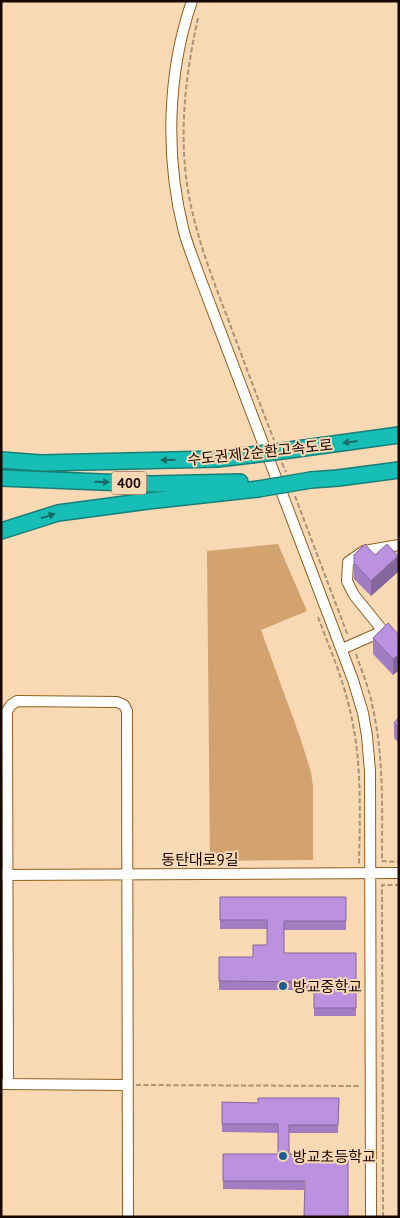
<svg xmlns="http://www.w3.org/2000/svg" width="400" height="1218" font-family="'PT Sans','Noto Sans KR',sans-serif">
<rect width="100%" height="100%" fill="#f9d8b4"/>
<path fill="#d2a36f" d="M278 544 307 611 261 630 300 737 311 772 313 787V860L210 861 207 551Z"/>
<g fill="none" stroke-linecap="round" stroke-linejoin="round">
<g stroke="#905f20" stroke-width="12">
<path id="minor" d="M192 1C167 73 165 158 184 232 188 246 194 261 199 275L353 680 363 713 367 736 370 771 371 1217
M342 649 383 631 354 595 347 581 348 562 364 551 399 545
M2 875 399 873
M2 1084 128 1085
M8 1084 7 711 11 705 17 701 117 702 124 705 127 711 128 1217"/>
</g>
<g stroke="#177e76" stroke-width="18">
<path id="highway" d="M297 449 399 435
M1 460 41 463 217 459 251 455
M1 478 151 484 240 482
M311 480 338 478 399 470
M1 531 58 513 148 501 258 489"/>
</g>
<path stroke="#ad9177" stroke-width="2" stroke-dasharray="5 2.5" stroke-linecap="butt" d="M198 18C186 72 179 129 187 184 194 231 211 275 228 319 243 359 258 399 274 440
M282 463 286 472
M295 496 348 636
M318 617C330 649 344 681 351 715 362 763 360 814 359 864
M356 654C362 672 370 690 373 709 384 759 382 810 382 861L399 862
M136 1085 359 1086
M383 1217 382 885H399"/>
<use href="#minor" stroke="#fff" stroke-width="10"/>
<use href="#highway" stroke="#17beb5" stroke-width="15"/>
<g stroke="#177e76" stroke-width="18" stroke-linecap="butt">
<path id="highway-bridge" d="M251 455 297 449
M258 489 311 480"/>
</g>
<use href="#highway-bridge" stroke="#17beb5" stroke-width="15"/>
</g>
<path fill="#a27dc1" d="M375 555 398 572 371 596 354 579V563Z
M399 633V670L393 675 373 654V638Z
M399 717V743L394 738V723Z
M220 897H346V930H284V953H356V1016H314V990H219V957H253L267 945V929H220Z
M398 901H399V918L398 917Z
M339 1098 338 1133H289V1154H305L304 1190 223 1189V1154H278V1133L222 1132V1102L258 1103Z"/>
<path fill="#84669d" d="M398 556V572L371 596V581Z
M399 655V670L393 675V659Z"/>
<path fill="#bc91e0" stroke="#84669d" d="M365 544 375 555 387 544 398 556 371 581 354 563V555Z
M388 623 398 634 399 633V655L393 659 373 638Z
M399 717V728L394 723Z
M220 897H346V921H284V953H356V1008H314V982L219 981V957H253V945H267V920H220Z
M258 1098H339L338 1125H289V1154H305V1160H348V1217H304L305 1181H223V1154H278V1124H222V1102L258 1103Z"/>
<defs><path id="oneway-solid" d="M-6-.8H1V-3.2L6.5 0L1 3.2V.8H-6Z" transform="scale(1.25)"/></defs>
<g fill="#176b64">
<use href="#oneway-solid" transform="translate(350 442) rotate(173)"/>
<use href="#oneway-solid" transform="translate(168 460) rotate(179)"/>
<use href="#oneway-solid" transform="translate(102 482) rotate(2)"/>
<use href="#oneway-solid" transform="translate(48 516) rotate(-17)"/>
</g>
<g fill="#1f5e94" stroke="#f9d8b4" stroke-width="2">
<circle cx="283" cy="986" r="5"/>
<circle cx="283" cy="1156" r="5"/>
</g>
<g text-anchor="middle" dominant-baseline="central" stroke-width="4" stroke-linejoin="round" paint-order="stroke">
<rect fill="#f9d8b4" stroke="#5c4536" stroke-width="1" x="111.5" y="471.5" width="35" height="23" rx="4"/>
<g font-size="14" font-weight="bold" fill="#180600">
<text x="129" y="483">400</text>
</g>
<g font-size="15" fill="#180600" stroke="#f9d8b4">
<text transform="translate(260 452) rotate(-6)">수도권제2순환고속도로</text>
<text x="200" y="859">동탄대로9길</text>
</g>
<g font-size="15" fill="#180600" stroke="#f9d8b4" text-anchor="start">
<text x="293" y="986">방교중학교</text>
<text x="293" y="1156">방교초등학교</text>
</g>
</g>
<rect width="400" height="1218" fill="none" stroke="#180600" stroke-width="5"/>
</svg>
